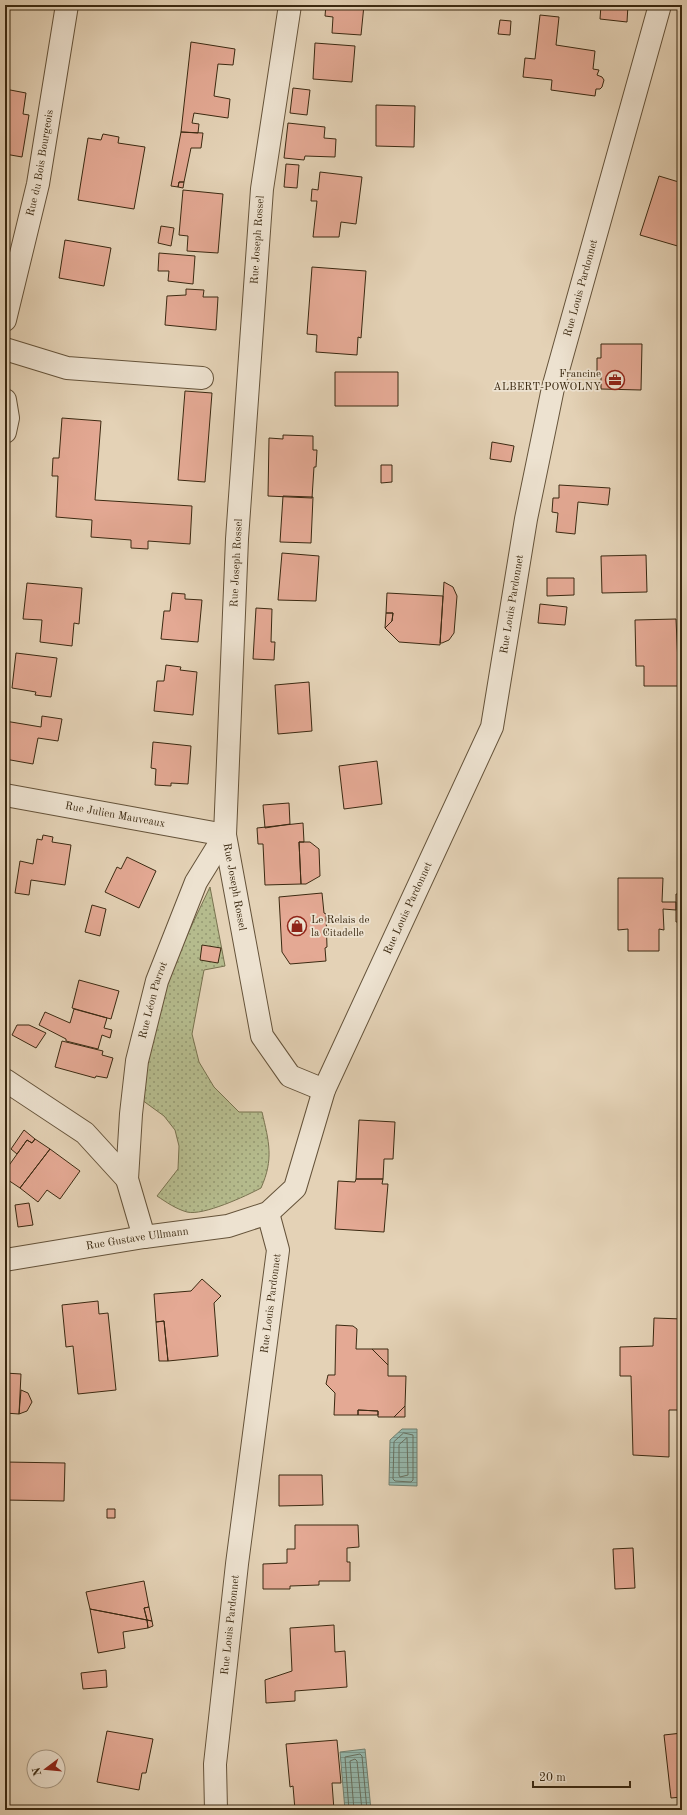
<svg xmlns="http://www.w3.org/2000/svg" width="687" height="1815" font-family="'Old Standard TT',serif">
<defs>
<pattern id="garden-dots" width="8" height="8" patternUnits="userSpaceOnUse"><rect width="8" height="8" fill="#b5bb8d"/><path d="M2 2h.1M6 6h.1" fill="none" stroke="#949872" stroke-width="1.8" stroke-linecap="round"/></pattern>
<pattern id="water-rules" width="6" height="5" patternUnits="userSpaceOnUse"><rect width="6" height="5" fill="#95b8ad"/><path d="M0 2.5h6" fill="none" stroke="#7b968b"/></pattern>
</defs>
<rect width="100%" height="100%" fill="#e4d2b6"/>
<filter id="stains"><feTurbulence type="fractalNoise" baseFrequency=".005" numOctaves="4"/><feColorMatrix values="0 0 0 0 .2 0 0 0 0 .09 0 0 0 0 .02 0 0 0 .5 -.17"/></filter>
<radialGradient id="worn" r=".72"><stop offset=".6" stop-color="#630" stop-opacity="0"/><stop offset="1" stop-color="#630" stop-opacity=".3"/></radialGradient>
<path fill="url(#garden-dots)" stroke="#78724f" d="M210 887 225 966 204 970 192 1034 199 1062 214 1087 239 1112H262C269 1142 274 1159 261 1188 246 1196 203 1216 187 1212 176 1209 166 1202 157 1196L178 1169 179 1146 175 1130 164 1116 142 1100C145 1070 147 1038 157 1010 171 967 191 927 210 887Z"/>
<path fill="url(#water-rules)" stroke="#717f6f" d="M402 1429H417V1486L389 1485 390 1440Z
M365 1749 371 1810H345L340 1752Z"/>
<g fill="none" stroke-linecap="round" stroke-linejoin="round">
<path stroke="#68705f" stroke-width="1" d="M404 1433 413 1435V1480L411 1482 395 1481 393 1479 394 1442Z
M407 1438 408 1475 400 1477 399 1475V1445Z
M349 1810 345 1757 360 1754 362 1756 367 1810
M354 1810 350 1761 355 1759 357 1761 362 1810"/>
</g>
<path fill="#e4a994" stroke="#3b2911" d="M326 5H364L361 35 332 33 333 17 325 16Z
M601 5H628L627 22 600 19Z
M540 15 559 17 556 45 595 51 593 69 599 70 597 75 602 77 604 80 602 87 600 89H596L595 96 551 90 552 80 523 77 525 58 535 59Z
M500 20 511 21 510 35 498 34Z
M191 42 235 49 233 65 218 64 214 96 230 99 228 118 194 113 192 123 199 124 198 133 181 132Z
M315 43 355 46 352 82 313 79Z
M293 88 310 90 307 115 290 113Z
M5 89 26 93 23 114 29 115 22 157 5 154Z
M376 105 415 106 414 147 376 146Z
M288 123 325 127 324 138 336 139 335 157 305 156 304 160 284 158Z
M181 132 203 133 201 148H191L184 182H179L178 187 171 186Z
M103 134 119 137 118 143 145 147 134 209 78 200 88 138 101 140Z
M286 164 299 165 297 188 284 187Z
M320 172 362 177 356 224 341 222 339 237H313L317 201H311L312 189 318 190Z
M659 176 682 183 681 247 640 235Z
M179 182H184L183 188 178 187Z
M183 190 223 194 218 253 187 251 188 236 179 235Z
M161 226 174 228 171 246 158 243Z
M65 240 111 248 104 286 59 278Z
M159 253 195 256 193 284 168 281 169 271H158Z
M312 267 366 271 361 338 358 337 357 355 316 352 317 335 307 334Z
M186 289 204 290 203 297H218L216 330 165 325 167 296 186 295Z
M601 344H642L641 390 601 389V377H597V358H601Z
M335 372H398V406H335Z
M185 391 212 393 205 482 178 480Z
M62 418 101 421 95 500 192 506 190 544 148 541V549L131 548V540L91 537 92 520 56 517 58 476H52L53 458H59Z
M283 435 313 436V450H317L316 467H314L312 498 268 496 269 438 283 439Z
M492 442 514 446 511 462 490 459Z
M381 465H392V482L381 483Z
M559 485 610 488 608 505 578 502 575 534 556 532 558 513 552 512 553 498H559Z
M283 496 313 497 311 543 280 542Z
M282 553 319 556 316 601 278 600Z
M646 555 647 592 602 593 601 556Z
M547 578H574V595L547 596Z
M444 582 453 587 457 596 454 633 449 640 442 643H440Z
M27 583 82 588 79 624 74 623 72 646 40 642 42 620 23 619Z
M172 593 185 594V599L202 600 198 642 161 639 164 611H170Z
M387 593 443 596 440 645 399 642 385 628 392 621 393 613H386Z
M540 604 567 607 565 625 538 623Z
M256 608 272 609 271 642H275L274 660 253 659Z
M386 613H393L392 621 385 628Z
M676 619 679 686H644V666H636L635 620Z
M16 653 57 658 51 697 35 695 36 692 12 688Z
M166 665 181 667 180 670 197 672 193 715 154 711 157 681H164Z
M309 682 312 731 278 734 275 685Z
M42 716 62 719 58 741 38 738 33 764 5 759V721L41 727Z
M153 742 191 746 188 784 171 783V786L155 785 156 769 151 768Z
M377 761 382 804 344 809 339 766Z
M289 803 290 824 265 828 263 805Z
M303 823 304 842H299L301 884 265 885 263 844H258L257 828Z
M43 835 53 837 52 842 71 845 65 885 31 880 29 895 15 893 20 861 33 864 37 839 42 840Z
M299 842H310L319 849 320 876 306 884H301Z
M127 857 156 871 139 908 105 892 117 867 121 869Z
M618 878H663L662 902H676V910L663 909 664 930 659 929V951H628V929L618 930Z
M322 893 324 913 326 914 327 947 325 948 326 961 290 964 282 952 279 897Z
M676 894H682V922H676Z
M92 905 106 909 100 936 85 932Z
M202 945 221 948 218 963 200 960Z
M79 980 119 991 111 1019 72 1008Z
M74 1009 107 1018 104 1028 112 1030 110 1038 102 1035 98 1049 66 1041V1039L39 1025 45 1012 70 1023Z
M17 1025H29L46 1033 36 1048 12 1035Z
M62 1041 103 1051 102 1055 113 1058 107 1078 96 1076 95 1078 55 1067Z
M359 1120 395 1122 393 1159H384L383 1179H356Z
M24 1130 35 1139 32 1143 27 1140 17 1154 11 1149Z
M35 1139 50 1149 20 1188 5 1178V1171L27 1140 32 1143Z
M50 1149 80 1171 60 1199 47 1190 38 1202 20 1188Z
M356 1179H383L382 1184H388L384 1232 335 1229 338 1181 355 1182Z
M29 1203 33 1225 18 1227 15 1205Z
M202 1279 221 1296 214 1303 218 1356 168 1361 164 1321 156 1322 154 1294 191 1291Z
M98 1301 99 1314 108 1313 116 1390 78 1394 73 1346 66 1347 62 1305Z
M654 1318 682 1319V1410H669V1457L633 1455 631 1376H620V1347L653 1346Z
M164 1321 168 1361H159L156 1322Z
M336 1325 353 1326 357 1329 356 1349H372L388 1365V1376H406L405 1406 394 1417H378V1411L358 1410V1415H334L335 1393 326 1384 328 1375H335Z
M372 1349H388V1365Z
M5 1373 21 1374 19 1414 5 1413Z
M21 1390 28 1393 32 1402 27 1411 19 1414Z
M405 1406V1417H394Z
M358 1410 378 1411V1415H358Z
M5 1462 65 1463 64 1501 5 1500Z
M279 1475H322L323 1505 279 1506Z
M107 1509H115V1518H107Z
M295 1525H358L359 1547 347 1548V1562H350V1581H319V1585L290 1586V1589H263V1564L287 1563V1549H295Z
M633 1548 635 1588 615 1589 613 1549Z
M144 1581 149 1607 144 1608 147 1620 90 1609 86 1592Z
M149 1607 152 1621 147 1620 144 1608Z
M90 1609 147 1620 148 1628 123 1632 125 1648 98 1653Z
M147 1620 152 1621 153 1626 148 1628Z
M334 1625 335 1652 345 1651 347 1687 295 1691V1701L266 1703 265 1680 292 1671 290 1628Z
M106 1670 107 1687 83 1689 81 1673Z
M107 1731 153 1739 146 1773H142L139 1790 97 1782Z
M682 1733V1797L671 1798 664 1735Z
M337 1740 341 1783H332L334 1810H295L293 1786 290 1787 286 1744Z"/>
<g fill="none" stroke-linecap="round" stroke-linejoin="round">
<g stroke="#65533a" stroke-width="24">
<g id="minor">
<path id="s1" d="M290 5 262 189 237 539 225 835 262 1036 290 1076 324 1090"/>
<path id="s2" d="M5 320 38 184 67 5"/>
<path d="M5 349 67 368 202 378"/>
<path d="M5 400 8 418 5 432"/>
<path id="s3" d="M5 795 225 835"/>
<path d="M5 1080 85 1133 127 1179"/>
<path id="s4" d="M144 1237 127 1179 131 1114 137 1061 157 981 196 882 225 835"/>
<path id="s5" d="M5 1260 144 1237 228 1226 268 1213 295 1188 324 1090 492 727 526 519 553 388 660 5"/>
<path id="s6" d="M216 1810 215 1764 237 1564 278 1250 268 1213"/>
</g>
</g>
<use href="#minor" stroke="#ede2d0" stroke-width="22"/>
</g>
<defs>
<g id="office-ring" transform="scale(1)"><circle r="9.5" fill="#ede2d0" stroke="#8f2418" stroke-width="1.5"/><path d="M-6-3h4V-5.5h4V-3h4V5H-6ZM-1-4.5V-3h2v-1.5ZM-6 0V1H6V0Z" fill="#8f2418"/></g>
<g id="shop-ring" transform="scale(1)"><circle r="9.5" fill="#ede2d0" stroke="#8f2418" stroke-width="1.5"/><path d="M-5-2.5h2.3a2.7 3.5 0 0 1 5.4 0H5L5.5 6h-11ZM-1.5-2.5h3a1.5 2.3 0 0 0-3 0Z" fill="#8f2418"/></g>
</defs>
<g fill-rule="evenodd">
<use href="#office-ring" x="615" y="380"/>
<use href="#shop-ring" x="297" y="926"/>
</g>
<g text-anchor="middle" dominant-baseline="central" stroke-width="3.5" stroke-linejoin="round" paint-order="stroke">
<g font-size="11" fill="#3b2911" stroke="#ede2d0">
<text stroke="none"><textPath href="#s2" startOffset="161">Rue du Bois Bourgeois</textPath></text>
<text transform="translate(258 240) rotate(-86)">Rue Joseph Rossel</text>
<text stroke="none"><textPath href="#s5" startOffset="1255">Rue Louis Pardonnet</textPath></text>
<text transform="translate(237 563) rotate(-87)">Rue Joseph Rossel</text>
<text stroke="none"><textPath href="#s5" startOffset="931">Rue Louis Pardonnet</textPath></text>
<text stroke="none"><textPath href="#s3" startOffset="112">Rue Julien Mauveaux</textPath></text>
<text stroke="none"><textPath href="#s1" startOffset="886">Rue Joseph Rossel</textPath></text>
<text stroke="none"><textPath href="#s5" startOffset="607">Rue Louis Pardonnet</textPath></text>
<text stroke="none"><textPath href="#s4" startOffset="242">Rue Léon Parrot</textPath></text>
<text stroke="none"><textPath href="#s5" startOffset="134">Rue Gustave Ullmann</textPath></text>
<text stroke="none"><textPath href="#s6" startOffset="510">Rue Louis Pardonnet</textPath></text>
<text stroke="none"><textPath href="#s6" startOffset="186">Rue Louis Pardonnet</textPath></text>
</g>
<g font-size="11" fill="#3b2911" stroke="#ede2d0" text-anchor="end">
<text x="601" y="374">Francine<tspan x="601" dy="13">ALBERT-POWOLNY</tspan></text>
<text x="311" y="920" text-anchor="start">Le Relais de<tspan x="311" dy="13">la Citadelle</tspan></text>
</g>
</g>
<rect width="687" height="1815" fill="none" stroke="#e4d2b6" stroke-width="20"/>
<rect x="6" y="6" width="675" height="1803" fill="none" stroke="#3b2911" stroke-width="2"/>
<rect x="10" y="10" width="667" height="1795" fill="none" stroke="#3b2911"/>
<g transform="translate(46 1769) rotate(254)"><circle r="19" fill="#ede2d0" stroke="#a69884"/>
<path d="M0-3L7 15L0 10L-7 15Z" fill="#8f2418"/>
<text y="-6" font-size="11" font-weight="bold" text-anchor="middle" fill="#3b2911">N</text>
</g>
<path d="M533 1781v6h97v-6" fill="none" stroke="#3b2911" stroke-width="2"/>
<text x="539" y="1781" font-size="12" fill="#3b2911" stroke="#ede2d0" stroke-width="3" paint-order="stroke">20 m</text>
<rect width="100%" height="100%" filter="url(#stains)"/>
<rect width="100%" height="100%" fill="url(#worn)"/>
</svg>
